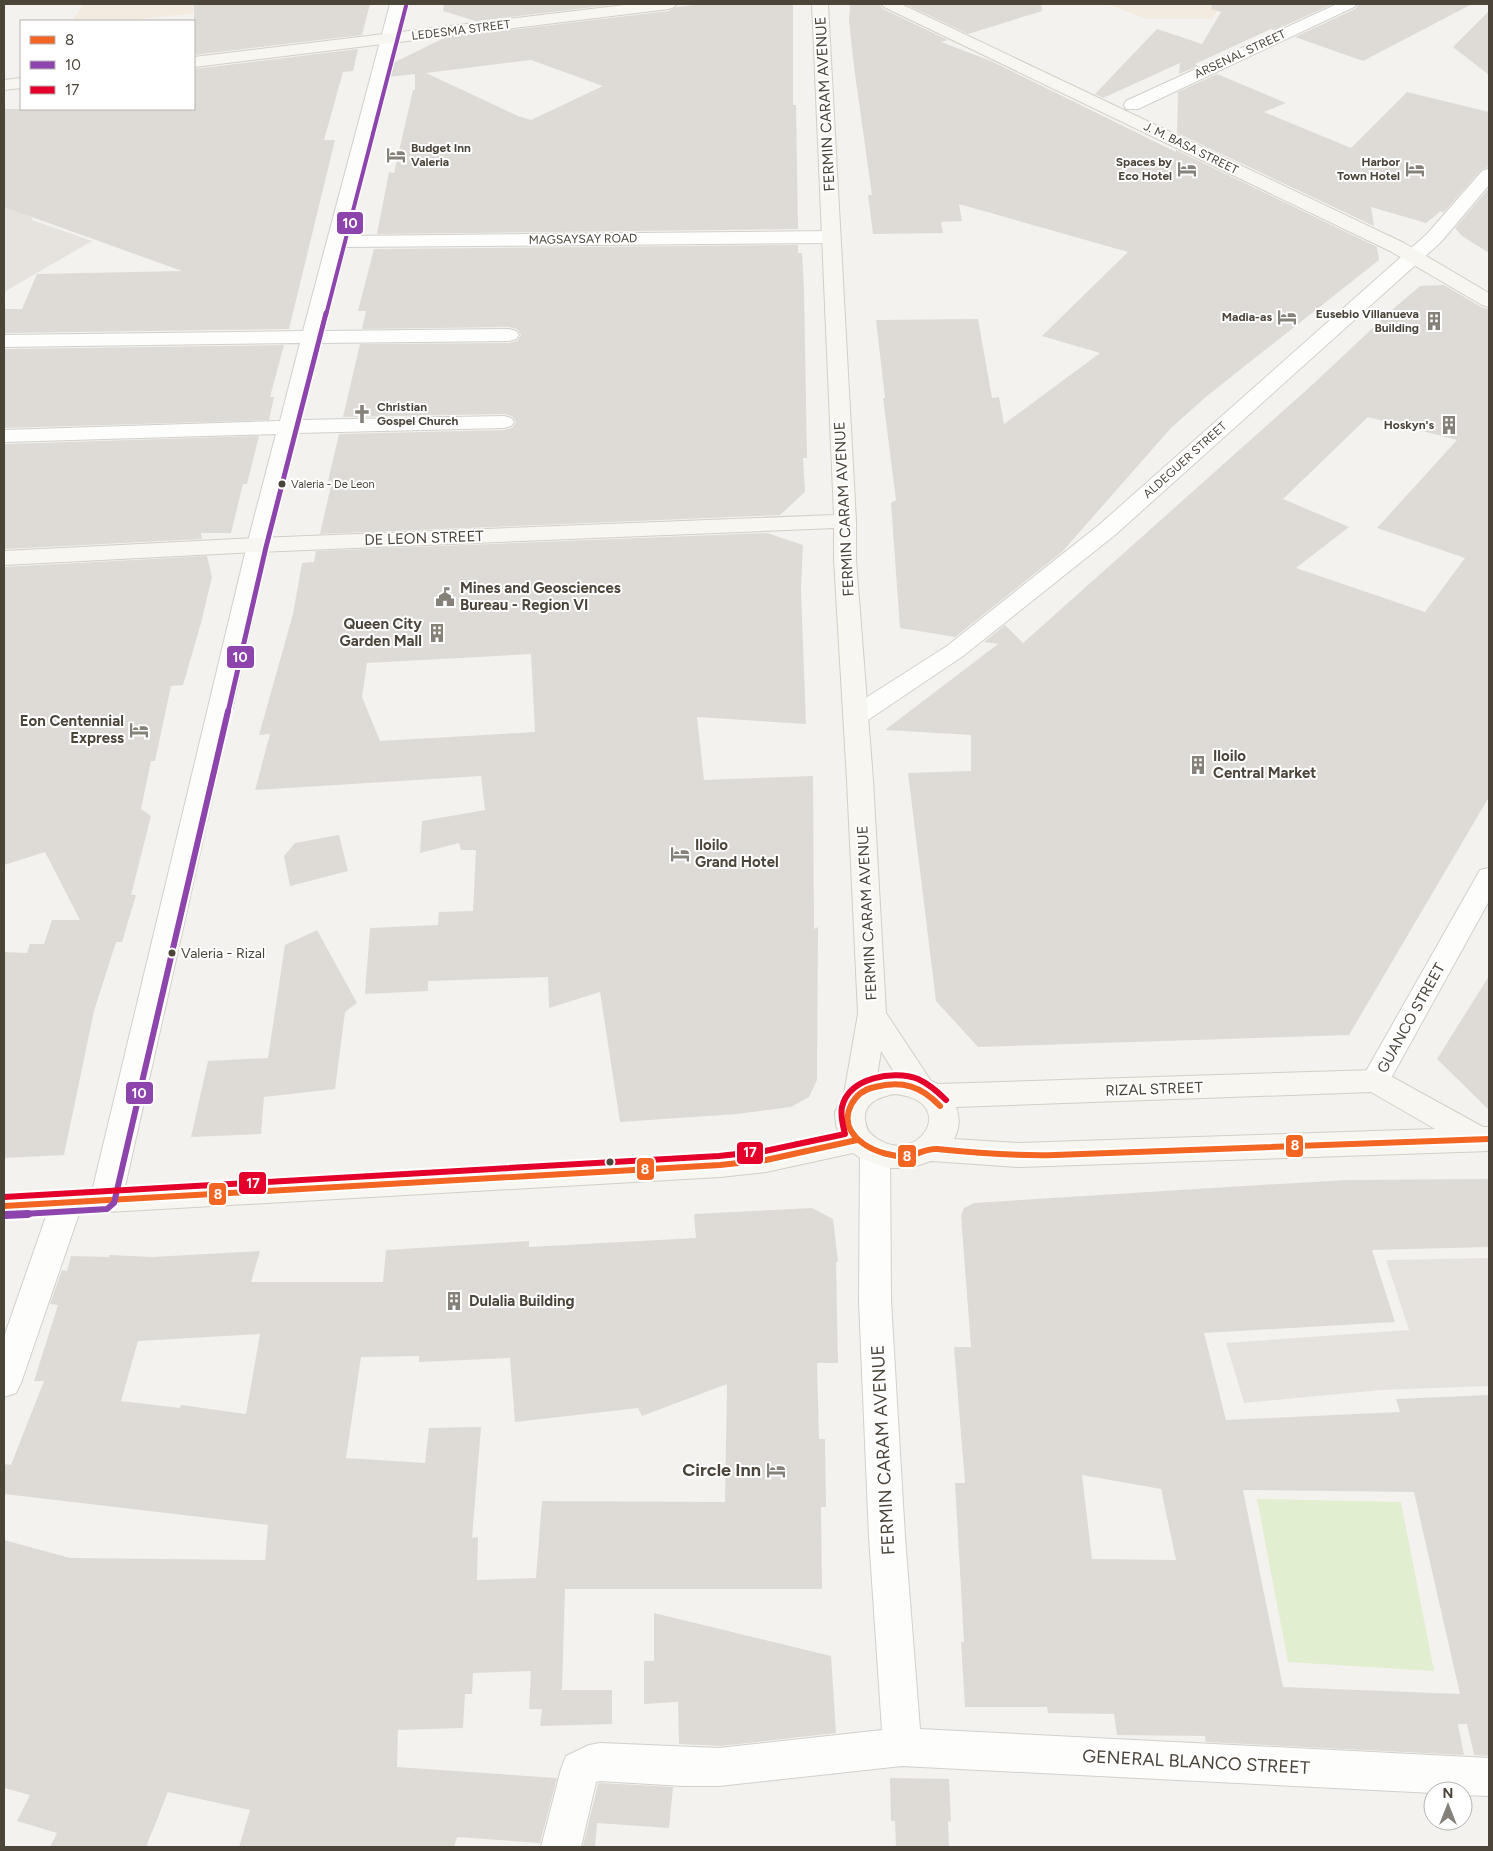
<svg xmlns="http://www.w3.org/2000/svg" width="1493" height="1851" font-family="Figtree,sans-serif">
<rect width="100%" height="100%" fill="#f4f2ee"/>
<path fill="#f3ebdf" d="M83 4H284L120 21H72Z
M1106 4H1222L1212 19H1147Z"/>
<path fill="#e1eecf" d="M1257 1499 1401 1502 1434 1671 1288 1662Z"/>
<path fill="#e6e3df" d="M17 181H36L32 220 92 241 4 292V206Z
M1489 1258V1386L1381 1390 1244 1403 1226 1343 1409 1330 1386 1260Z"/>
<path fill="#dedbd6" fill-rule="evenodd" d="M194 4H370L362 35 194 55Z
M444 4H619L476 21 443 11Z
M702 4H793V105H796L798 229 377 234 389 172 394 173 413 90H415V74L389 77 393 63 444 38 669 11 677 7ZM531 60 603 86 531 120 518 116 426 73Z
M850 4H879L883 9 948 40 941 42 991 61 1176 152V150L1377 247 1379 260 1207 396 1171 428 1062 552 955 637 900 628 891 503 896 500 883 398H885L876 320 978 319 992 398 999 397 1004 424 1100 353 1042 336 1128 252 959 204 962 221 941 222 943 233 873 234 868 195H872L854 67 849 20Z
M905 4H1041L1042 11 968 34Z
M1212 4H1333L1275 30 1271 29 1195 64 1198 66 1179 74 1180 63 1103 98 1095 94 1157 29 1202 44 1221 12 1211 9Z
M1359 4H1472L1363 61 1295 37 1355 9Z
M1489 11V75L1453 47Z
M358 49 353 71 343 72 324 140H335L289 329 4 333V309H22L37 274 182 271 4 207V109H194V69Z
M1217 74 1286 103 1264 112 1351 148 1407 92 1489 112V167L1482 169 1443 213 1441 211 1426 223 1371 207 1374 226 1177 133 1178 92Z
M1489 188V253L1462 236 1455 228Z
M798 245V253H802L804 289 807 458H803L805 492 780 515 320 534 332 481H328L339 434 504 430 512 428 516 422 512 416 504 414 343 417 360 344 509 343 517 341 521 335 517 329 509 327 362 329 366 311H358L374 249Z
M1444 285 1481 307 1489 309V797L1349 1035 978 1047 936 1001 908 773 971 771V735L885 730 998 644 984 642 1005 625 1023 643 1311 386 1393 309 1420 286ZM1368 417 1457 440 1377 528 1465 558 1425 612 1296 568 1349 527 1283 499Z
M284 345 270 397H274L269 420 4 428V349Z
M259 436 247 484H243L231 533H201L202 539 4 549V444Z
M767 533 803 545 801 590 806 724 697 717 704 780 813 776 814 929 818 927 817 1080 809 1097 791 1107 737 1114 620 1122 600 992 549 1008 548 977 428 981V991L365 994 370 928 438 925 439 912 473 911 476 850H461L459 843 420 853 422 821 485 810 481 776 255 790 270 734 259 735 293 614 302 563 314 562 316 551ZM531 654 535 732 380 741 362 697 367 663Z
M207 556 212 577 201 623 183 685 171 686 155 761H151L141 809 151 816 131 895H136L122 942H116L94 1011 64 1155 4 1158V952L27 953 30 944H44L52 920H80L45 852 4 865V567Z
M339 835 348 871 290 886 284 856 295 843Z
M317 930 357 1003 345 1012 335 1089 264 1097 261 1134 191 1137 208 1061 268 1058 285 945Z
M1489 976V1110L1437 1059Z
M1489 1179V1247L1372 1250 1395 1322 1204 1333 1226 1420 1400 1412 1396 1399 1489 1395V1756L1474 1755 1467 1724H1458L1464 1755 1206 1742 1205 1736 1117 1735 1114 1714 1048 1713 1047 1707H965L961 1642H964L955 1483H965L954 1347H971L961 1216 964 1208 974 1203 1260 1185 1348 1180ZM1082 1475 1161 1489 1176 1560 1092 1559ZM1243 1490 1414 1492 1460 1694 1283 1687Z
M812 1208 833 1219 838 1262H836L838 1363H817L819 1439H825L826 1507H821L822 1589H565L562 1690H612V1724L540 1726 542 1709H529L531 1671 473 1673 472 1694H465L463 1728 398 1730 397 1767 557 1778 540 1843 457 1837 454 1847H239L250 1810 168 1792 146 1847H50L57 1833 17 1821 30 1795 4 1788V1540L70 1558 265 1560 268 1525 4 1494V1464L11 1465 44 1381H34L58 1305 50 1304 62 1270 67 1271 71 1256 109 1257V1255L152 1257 260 1251 251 1282H383L386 1250 529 1241V1247L696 1238 694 1214ZM260 1334 246 1414 181 1405 180 1408 121 1401 138 1341ZM419 1356V1362L510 1358 515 1422 638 1408 642 1416 727 1384 725 1502 542 1501 536 1578 477 1580 478 1537 472 1538 481 1427 429 1428 425 1463 346 1458 361 1357Z
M654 1613 831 1656 836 1733 721 1746 679 1744 678 1702 644 1704V1661H654Z
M890 1778 949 1779 951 1822 948 1821 949 1847H896L895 1821H891Z
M600 1783 673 1787 669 1828 597 1823 595 1847 583 1846 598 1784Z"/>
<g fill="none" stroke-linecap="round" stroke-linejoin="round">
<g stroke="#d2d0cb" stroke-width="2">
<path id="street" d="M390 4H406L347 236 831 231 838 233 840 237 838 241 831 243 344 247 323 331 509 329 516 331 519 335 516 339 509 341 320 343 301 420 504 416 511 418 514 422 511 426 504 428 297 433 269 545 122 1200 117 1209 106 1212 95 1209 90 1200 247 545 276 434 4 442V430L280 421 300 343 4 347V335L303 331Z
M1337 4H1357L1354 7 1138 109H1126L1124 105 1126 101Z
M1489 169V185L1441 242 1115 535 963 656 865 722 856 724 847 722 844 716 847 710 947 646 1099 525 1427 234 1483 170Z
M1489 868V901L1385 1089 1375 1092 1365 1089 1360 1081 1365 1073 1480 870Z
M875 1140 886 1144 890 1152 891 1301 905 1537 920 1729 1489 1758V1796L1463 1795V1791H1433V1793L902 1766 719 1786H683L600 1781 596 1782 581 1847H541L561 1769 566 1756 589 1745 600 1743 719 1748 882 1730 869 1537 859 1301 860 1152 864 1144Z
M67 1190 78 1193 83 1202 21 1383 16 1393 4 1397V1337L51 1202 56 1193Z"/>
</g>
<g stroke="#d3cfc5" stroke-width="2">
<path id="secondary" d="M633 4H677L674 7 669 9 194 67V57Z
M812 4H828L856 521V560L873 780 886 1013 931 1081 938 1084 1375 1070 1385 1073 1483 1127H1489V1151L1019 1167 931 1161 910 1168H888L860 1158 853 1153 766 1172 720 1177 4 1218V1194L720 1153 766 1148 839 1132 836 1126 835 1112 844 1094 858 1014 847 780 834 560V528L258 552 4 565V551L258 538 834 515ZM881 1051 894 1072 877 1076ZM1371 1092 1435 1129 1019 1143 954 1139C960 1127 960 1118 956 1107ZM894 1094C964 1100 915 1175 870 1133 866 1128 866 1125 865 1119 864 1102 880 1097 894 1094Z
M881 4H901L1404 243 1489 293V307L1482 305 1390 251 884 7Z
M21 78V88L4 90V80Z"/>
</g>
<use href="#street" fill="#fdfdfc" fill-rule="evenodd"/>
<use href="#secondary" fill="#f7f6f1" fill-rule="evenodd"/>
<g stroke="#fff" stroke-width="10">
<path id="bus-1" d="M940 1106C921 1086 902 1080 875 1087 865 1089 856 1095 851 1105 835 1138 881 1158 907 1156 918 1155 926 1148 937 1149 976 1153 1015 1156 1055 1155L1489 1139
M4 1206 720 1165 766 1160 857 1140"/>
</g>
<g stroke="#fff" stroke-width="6">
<path id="bus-2-far3" d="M326 315 406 6"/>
</g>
<g stroke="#fff" stroke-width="8">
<path id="bus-2-far2" d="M228 712 266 547 326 313"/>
</g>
<g stroke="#fff" stroke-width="10">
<path id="bus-2-far1" d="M6 1215 107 1209 114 1203 228 711"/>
</g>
<g stroke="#fff" stroke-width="12">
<path id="bus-2" d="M5 1215 28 1214"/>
</g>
<g stroke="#fff" stroke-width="10">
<path id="bus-3" d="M4 1197 719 1156 765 1151 845 1134C843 1125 840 1117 842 1107 849 1077 894 1070 918 1079 929 1084 938 1092 946 1100"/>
</g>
<use href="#bus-1" stroke="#f26522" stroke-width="6"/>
<use href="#bus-2-far3" stroke="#8e44ad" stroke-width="4"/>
<use href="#bus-2-far2" stroke="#8e44ad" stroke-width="5"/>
<use href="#bus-2-far1" stroke="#8e44ad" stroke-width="6"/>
<use href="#bus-2" stroke="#8e44ad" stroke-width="8"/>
<use href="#bus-3" stroke="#e4002b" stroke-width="6"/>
</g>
<defs>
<g id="hotel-bare" transform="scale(1.5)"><path d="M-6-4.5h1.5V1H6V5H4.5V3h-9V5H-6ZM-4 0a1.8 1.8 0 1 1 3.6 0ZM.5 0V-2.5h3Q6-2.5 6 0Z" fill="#868178" stroke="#fff" stroke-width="2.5" paint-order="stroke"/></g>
<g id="building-bare" transform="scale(1.5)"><path d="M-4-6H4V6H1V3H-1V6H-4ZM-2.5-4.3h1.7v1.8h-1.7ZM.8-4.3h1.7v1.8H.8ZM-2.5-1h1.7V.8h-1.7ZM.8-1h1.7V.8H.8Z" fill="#868178" stroke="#fff" stroke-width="2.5" paint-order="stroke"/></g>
<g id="church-bare" transform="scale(1.5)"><path d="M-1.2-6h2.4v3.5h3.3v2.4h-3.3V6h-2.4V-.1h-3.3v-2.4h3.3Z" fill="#868178" stroke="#fff" stroke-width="2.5" paint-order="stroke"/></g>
<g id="civic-bare" transform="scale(1.5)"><path d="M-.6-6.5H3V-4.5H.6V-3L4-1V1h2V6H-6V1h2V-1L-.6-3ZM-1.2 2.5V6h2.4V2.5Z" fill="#868178" stroke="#fff" stroke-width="2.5" paint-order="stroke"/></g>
</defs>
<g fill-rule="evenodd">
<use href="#hotel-bare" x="396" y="155"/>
<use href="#hotel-bare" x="1187" y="169"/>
<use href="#hotel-bare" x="1415" y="169"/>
<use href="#hotel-bare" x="1287" y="317"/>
<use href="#building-bare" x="1434" y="321"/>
<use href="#church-bare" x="362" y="414"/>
<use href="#building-bare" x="1449" y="425"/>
<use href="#civic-bare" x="445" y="597"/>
<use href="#building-bare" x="437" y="633"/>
<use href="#hotel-bare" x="139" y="730"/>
<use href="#building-bare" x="1198" y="765"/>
<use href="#hotel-bare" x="680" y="854"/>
<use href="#building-bare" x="454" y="1301"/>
<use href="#hotel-bare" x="776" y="1470"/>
</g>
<g fill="#4b4439" stroke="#fff" stroke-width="2">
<circle cx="282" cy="484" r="4.5"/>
<circle cx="172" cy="953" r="4.5"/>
<circle cx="610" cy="1162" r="4.5"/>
</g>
<g text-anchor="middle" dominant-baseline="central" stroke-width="4" stroke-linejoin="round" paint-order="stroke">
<g font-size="11" fill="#4b4439" stroke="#fff" text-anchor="start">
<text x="291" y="484">Valeria - De Leon</text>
</g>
<g font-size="12" fill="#4b4439" stroke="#fff">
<text transform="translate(461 30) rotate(-7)">LEDESMA STREET</text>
<text transform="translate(1240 54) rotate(-25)">ARSENAL STREET</text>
<text transform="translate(1191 148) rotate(26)">J. M. BASA STREET</text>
<text transform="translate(583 239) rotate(-1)">MAGSAYSAY ROAD</text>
<text transform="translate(1185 460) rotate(-42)">ALDEGUER STREET</text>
</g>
<g font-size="12" font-weight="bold" fill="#4b4439" stroke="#fff" text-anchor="end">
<text x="411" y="148" text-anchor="start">Budget Inn<tspan x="411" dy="14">Valeria</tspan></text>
<text x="1172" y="162">Spaces by<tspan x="1172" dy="14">Eco Hotel</tspan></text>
<text x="1400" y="162">Harbor<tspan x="1400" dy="14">Town Hotel</tspan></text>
<text x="1419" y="314">Eusebio Villanueva<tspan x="1419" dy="14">Building</tspan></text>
<text x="1272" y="317">Madia-as</text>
<text x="377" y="407" text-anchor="start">Christian<tspan x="377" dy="14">Gospel Church</tspan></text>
<text x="1434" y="425">Hoskyn's</text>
</g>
<g font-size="14" fill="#4b4439" stroke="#fff" text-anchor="start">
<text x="181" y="953">Valeria - Rizal</text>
</g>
<g font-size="15" fill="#4b4439" stroke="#fff">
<text transform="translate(825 104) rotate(-93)">FERMIN CARAM AVENUE</text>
<text transform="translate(844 509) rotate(-93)">FERMIN CARAM AVENUE</text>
<text transform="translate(424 538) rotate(-2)">DE LEON STREET</text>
<text transform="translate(867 913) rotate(-93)">FERMIN CARAM AVENUE</text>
<text transform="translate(1411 1018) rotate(-61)">GUANCO STREET</text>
<text transform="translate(1154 1089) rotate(-2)">RIZAL STREET</text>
</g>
<g font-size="15" font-weight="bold" fill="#4b4439" stroke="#fff" text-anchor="start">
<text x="460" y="588">Mines and Geosciences<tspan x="460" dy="17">Bureau - Region VI</tspan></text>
<text x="422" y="624" text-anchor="end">Queen City<tspan x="422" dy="17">Garden Mall</tspan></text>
<text x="124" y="721" text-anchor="end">Eon Centennial<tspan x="124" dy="17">Express</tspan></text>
<text x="1213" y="756">Iloilo<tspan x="1213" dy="17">Central Market</tspan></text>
<text x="695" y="845">Iloilo<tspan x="695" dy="17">Grand Hotel</tspan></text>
<text x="469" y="1301">Dulalia Building</text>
</g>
<g font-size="18" fill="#4b4439" stroke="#fff">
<text transform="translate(883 1450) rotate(-93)">FERMIN CARAM AVENUE</text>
<text transform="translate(1196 1762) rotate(3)">GENERAL BLANCO STREET</text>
</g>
<g font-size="18" font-weight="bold" fill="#4b4439" stroke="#fff" text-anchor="end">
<text x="761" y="1470">Circle Inn</text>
</g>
</g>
<g stroke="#fff" stroke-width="2">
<rect x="336" y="211" width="28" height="24" rx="5" fill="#8e44ad"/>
<rect x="226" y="645" width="29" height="24" rx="5" fill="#8e44ad"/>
<rect x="125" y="1081" width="29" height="24" rx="5" fill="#8e44ad"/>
<rect x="1285" y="1134" width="19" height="24" rx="5" fill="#f26522"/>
<rect x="736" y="1141" width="28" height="24" rx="5" fill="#e4002b"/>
<rect x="897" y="1144" width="20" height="24" rx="5" fill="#f26522"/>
<rect x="636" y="1157" width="19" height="24" rx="5" fill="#f26522"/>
<rect x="238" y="1171" width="29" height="24" rx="5" fill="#e4002b"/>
<rect x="208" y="1182" width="19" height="24" rx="5" fill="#f26522"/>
</g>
<g font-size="14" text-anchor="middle" font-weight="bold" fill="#fff">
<text x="350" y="228">10</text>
<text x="240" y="662">10</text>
<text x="139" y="1098">10</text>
<text x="1295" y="1150">8</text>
<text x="750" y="1157">17</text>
<text x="907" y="1161">8</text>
<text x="645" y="1174">8</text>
<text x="253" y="1188">17</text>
<text x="218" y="1199">8</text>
</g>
<rect width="1493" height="1851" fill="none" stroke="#4b4439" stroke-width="10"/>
<rect x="20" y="20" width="175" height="90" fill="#ffffff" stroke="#b7b4b0"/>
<rect x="30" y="36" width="25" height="8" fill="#f26522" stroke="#b7b4b0"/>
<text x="65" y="45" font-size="15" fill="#4b4439">8</text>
<rect x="30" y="61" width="25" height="8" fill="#8e44ad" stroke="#b7b4b0"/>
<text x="65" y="70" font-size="15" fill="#4b4439">10</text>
<rect x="30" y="86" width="25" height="8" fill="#e4002b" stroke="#b7b4b0"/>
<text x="65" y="95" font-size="15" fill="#4b4439">17</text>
<g transform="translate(1448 1806)"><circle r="24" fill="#ffffff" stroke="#b7b4b0"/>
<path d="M0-4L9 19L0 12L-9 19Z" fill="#868178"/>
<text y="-8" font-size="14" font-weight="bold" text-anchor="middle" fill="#4b4439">N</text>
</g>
</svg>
